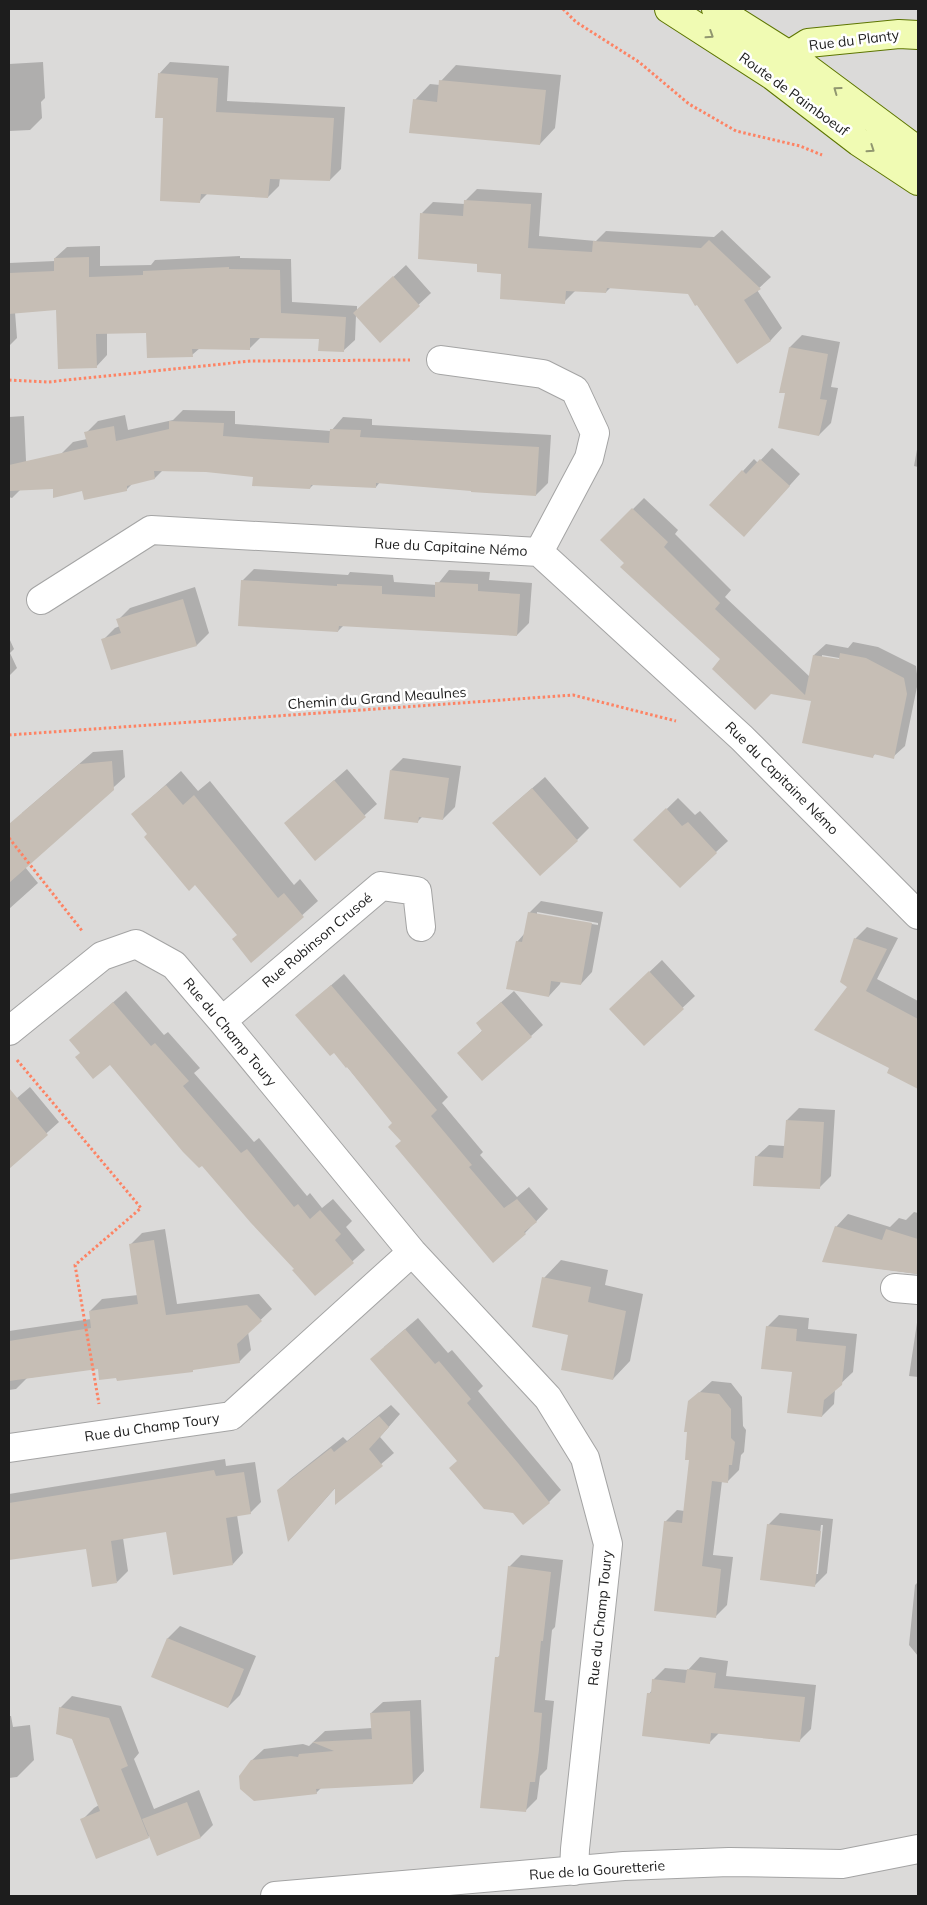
<svg xmlns="http://www.w3.org/2000/svg" width="927" height="1905" font-family="Mulish,sans-serif">
<rect width="100%" height="100%" fill="#eeebe2"/>
<path fill="#dbdad9" d="M9 9H918V1896H9Z"/>
<path fill="#0003" fill-rule="evenodd" d="M43 62 45 98 41 102 42 118 30 130 9 131V64Z
M170 62 229 66 227 101 345 107 341 169 330 180 280 178 279 186 268 197 208 193 200 201 164 117 159 74Z
M456 65 561 75 555 128 540 144 415 100 430 84 440 85 441 81Z
M477 189 542 193 539 236 596 241 606 231 714 237 722 230 771 277 757 290 782 328 771 340 738 362 689 293 611 287 606 292 576 290 564 302 478 262 422 213 433 202 465 204V201Z
M100 246V266L151 265 155 260 240 256V258L291 259 292 302 357 306V311L406 265 431 293 380 341 356 315 355 340 343 351 320 338H260L249 349 200 348 192 355 147 331 107 333V355L96 367 57 309 15 312 17 338 9 346V263L55 261V258L67 247Z
M802 335 840 342 831 387 838 388 831 423 819 435 787 392 790 347Z
M183 410 235 411V424L277 427 331 431 343 417 372 419V425L551 435 548 483 536 495 380 482 376 487 314 484 310 488 254 476 207 471 163 470 155 478 133 483 127 489 83 490 61 454 73 442 87 439 86 433 98 421 125 415 128 430 173 420Z
M24 416 27 483 12 498 9 497V417Z
M918 444V467L914 466Z
M772 448 800 474 755 524 743 471 754 459 758 463Z
M644 498 678 530 675 534 731 590 725 597 810 677 814 655 826 644 848 648 853 642 878 647 916 666 918 682 905 746 893 757 875 754 872 757 812 700 722 659 602 540ZM822 655 845 659V662L822 657Z
M254 569 348 575 350 572 393 575 394 582 437 585 449 570 490 572 489 580 532 583 529 623 517 635 344 625 338 631 242 581Z
M195 587 209 633 197 645 103 640 115 628 120 626 118 620 130 608Z
M9 638 14 649 10 653 17 668 9 676Z
M123 750 125 777 25 867 38 883 9 909V847L21 837 22 813 93 752Z
M403 758 461 766 455 807 443 819 423 816 418 821 391 770Z
M347 769 377 804 316 859 298 812Z
M181 771 198 791 210 781 294 885 300 879 318 901 251 961 239 934 133 814Z
M545 777 589 828 577 840 506 811Z
M678 798 695 815 700 811 728 841 716 852 635 840Z
M541 901 603 912 592 972 581 984 561 981 560 984 549 996 517 942 525 933 529 913ZM537 912 598 923V925L537 915Z
M867 927 898 938 877 979 918 1001V1088L888 1072 890 1067 849 986 855 939Z
M662 960 695 996 644 1044 623 997Z
M344 974 448 1097 442 1103 483 1152 480 1155 517 1197 529 1187 548 1209 525 1233 493 1261 402 1141 394 1123 334 1051 297 1015Z
M126 991 164 1035 168 1032 200 1068 194 1073 254 1142 259 1138 307 1196 310 1193 322 1208 333 1199 352 1221 346 1227 365 1250 315 1295 296 1269 110 1063 81 1053 70 1040Z
M514 991 543 1025 531 1036 459 1053 483 1030 477 1023Z
M30 1087 59 1122 9 1167V1102L10 1104Z
M799 1108 835 1110 831 1176 819 1188 756 1157 769 1145 785 1146 787 1120Z
M914 1212 918 1213V1274L824 1261 836 1227 848 1214 890 1227 899 1218 906 1220Z
M165 1229 177 1304 259 1294 272 1309 248 1332 251 1350 239 1362 195 1368 192 1371 117 1376 99 1368 27 1378 16 1389 9 1390V1331L91 1319 90 1311 102 1299 138 1295 130 1245 142 1233Z
M561 1260 608 1270 605 1285 643 1294 630 1361 613 1379 570 1334 544 1278Z
M779 1315 809 1318 808 1329 857 1334 853 1372 835 1389 834 1404 822 1416 767 1327Z
M918 1316V1377L909 1376Z
M418 1318 448 1353 452 1350 483 1386 478 1391 561 1490 549 1502 514 1512 458 1461 384 1347Z
M712 1381 731 1383 742 1397 743 1426 746 1430 744 1452 741 1455 739 1470 727 1482 722 1481 713 1555 733 1557 727 1605 715 1617 665 1522 677 1510 685 1511 690 1459 689 1402Z
M391 1405 400 1414 380 1437 394 1453 337 1502V1486L289 1540 278 1491 290 1479 343 1437 347 1441Z
M225 1459 226 1466 255 1462 261 1502 250 1513 237 1515 243 1553 233 1564 167 1531 123 1538 128 1571 117 1582 87 1547 9 1559V1494Z
M780 1513 833 1519 827 1573 815 1585 768 1525ZM821 1525H823L818 1574H815Z
M521 1555 563 1560 555 1627 552 1630 545 1700 554 1701 547 1769 540 1776 537 1799 525 1811 497 1658 501 1654 509 1567Z
M918 1582V1656L909 1645 915 1585Z
M180 1626 256 1656 240 1695 228 1707 153 1676 168 1638Z
M700 1657 728 1661 726 1676 816 1685 811 1729 799 1741 720 1732 709 1743 649 1694 652 1690 653 1680 665 1668 688 1670Z
M72 1696 121 1706 139 1753 134 1759 154 1809 199 1790 213 1825 201 1837 150 1835 148 1837 82 1820 94 1808 99 1805 60 1708Z
M421 1700 424 1771 413 1783 322 1787 316 1793 251 1761 264 1749 303 1744 309 1746 325 1731 372 1728 371 1713 383 1702Z
M9 1716H11L13 1727 30 1725 34 1760 17 1777 9 1778Z"/>
<path fill="#c6beb5" d="M158 73 218 78 216 112 334 118 330 181 270 179 268 198 201 194 200 203 160 201 163 118H155Z
M439 80 546 90 540 145 409 133 413 99 437 102Z
M464 200 531 204 528 248 592 252 593 241 701 248 709 240 761 289 744 300 771 341 737 364 697 305 695 306 688 294 607 288 606 293 566 291 565 304 500 299 501 274 477 272V264L418 259 420 213 463 216Z
M89 257V277L143 275V271L229 267V269L280 270 281 313 346 317 344 352 318 351 319 339 250 338V350L192 349 193 357 147 358 146 333 96 334 97 368 58 369 56 310 9 314V273L54 271V258Z
M393 276 420 306 380 343 353 313Z
M789 347 828 354 820 399 827 400 819 436 778 428 785 393H779Z
M169 421 224 423 223 436 264 439 329 443 330 429 361 430 360 437 539 447 536 496 471 492V491L376 483V488L311 485 310 489 252 486 253 477 206 472 154 471 155 479 127 486V491L84 500 82 491 53 498V489L9 491V465L88 447 84 432 114 426 116 441 169 429Z
M760 459 790 486 744 537 709 505 742 470 746 474Z
M632 508 668 542 664 547 720 603 715 609 805 695 813 655 839 659 840 653 866 658 904 678 907 694 894 759 874 754 873 758 802 743 811 701 771 694 755 710 712 669 720 659 620 567 624 563 600 540Z
M241 580 337 586V584L382 586V594L435 597V582L478 584V591L520 594 517 636 339 626 338 632 238 626Z
M183 599 197 646 111 670 101 639 121 633 116 619Z
M112 761 114 790 9 883V824L79 764Z
M390 770 449 778 443 820 419 817 418 823 384 819Z
M334 780 366 817 315 861 284 823Z
M166 785 183 805 194 795 278 898 284 893 304 917 251 963 232 939 237 935 195 885 189 891 144 837 147 834 131 814Z
M532 788 578 841 540 876 492 823Z
M666 808 682 826 688 822 717 853 680 888 633 840Z
M528 912 592 923 581 985 551 981 549 997 506 989 516 941 522 942Z
M854 938 887 949 866 991 918 1019V1089L887 1073 889 1068 814 1030 847 987 840 982Z
M649 971 684 1009 644 1046 609 1009Z
M331 985 437 1110 431 1116 472 1165 469 1167 504 1208 517 1199 537 1222 524 1232 526 1234 493 1263 395 1146 401 1141 388 1127 392 1123 347 1067 346 1068 334 1053 330 1056 295 1015Z
M113 1002 151 1046 155 1043 189 1081 183 1086 241 1153 247 1149 294 1207 298 1204 310 1219 320 1210 341 1234 335 1240 354 1263 315 1296 292 1270 294 1269 251 1223 202 1166 199 1168 183 1152 110 1065 93 1079 75 1057 80 1053 69 1040Z
M501 1002 532 1037 482 1081 457 1053 482 1031 476 1023Z
M9 1088 48 1135 9 1169Z
M786 1120 824 1122 820 1189 753 1186 755 1156 783 1158Z
M835 1226 882 1240 886 1229 918 1239V1274L822 1262Z
M154 1240 166 1315 247 1305 262 1321 237 1344 240 1363 193 1370V1372L117 1381 116 1378 99 1380 98 1369 9 1381V1341L91 1328 89 1311 138 1304 129 1244Z
M542 1277 591 1287 588 1302 626 1311 613 1380 561 1370 568 1335 532 1327Z
M766 1326 797 1329 796 1341 846 1346 842 1385 824 1400 822 1417 787 1413 792 1372 761 1369Z
M405 1329 435 1364 439 1361 471 1399 467 1403 518 1463 550 1503 523 1525 513 1513 484 1509 449 1468 457 1461 370 1359Z
M699 1392 719 1394 731 1409V1438L735 1442 732 1465H729L728 1483 712 1481 702 1566 721 1569 716 1618 654 1611 664 1521 682 1523 689 1460H685L687 1432H684L688 1401Z
M379 1416 389 1427 369 1449 383 1466 335 1505V1488L288 1542 277 1490 331 1448 334 1452Z
M214 1470 216 1476 244 1472 251 1514 226 1518 233 1565 173 1575 166 1532 111 1541 117 1583 92 1587 86 1549 9 1560V1503Z
M767 1524 821 1531 815 1587 760 1580Z
M508 1566 551 1572 543 1641H541L534 1712 542 1713 539 1750 535 1782H530L526 1812 480 1808 495 1657H499Z
M167 1638 244 1669 228 1708 151 1677Z
M687 1669 716 1673 714 1688 805 1697 800 1742 711 1733 710 1744 642 1736 647 1693H651L652 1679 685 1683Z
M59 1707 109 1718 128 1766 121 1769 149 1838 96 1859 80 1819 100 1811 72 1739 56 1734Z
M410 1711 413 1784 316 1789 317 1794 254 1801 240 1789 239 1776 251 1760 291 1756 298 1757 299 1754 334 1751 312 1742 372 1739 370 1713Z
M187 1802 201 1838 157 1856 142 1819Z"/>
<g fill="none" stroke-linecap="round" stroke-linejoin="round">
<g stroke="#a4a4a4" stroke-width="30">
<path id="street" d="M441 360 543 374 575 390 595 433 589 458 539 552
M41 600 151 530 539 552 742 738 918 915
M222 1021 381 886 417 891 421 927
M9 1031 102 956 136 944 174 965 222 1021 412 1252 548 1398 585 1458 608 1544 575 1849 574 1871
M895 1288 918 1290
M9 1448 231 1416 412 1252
M275 1896 624 1866 729 1862 842 1864 918 1849"/>
</g>
<g stroke="#5d7502" stroke-width="30">
<path id="secondary" d="M669 9 773 76 859 142 918 181
M716 9 789 55 918 151
M778 69 789 55 808 43 899 34 918 35"/>
</g>
<path stroke="#fd8364" stroke-width="3" stroke-dasharray="2.5 2.5" stroke-linecap="butt" d="M563 9 576 22 639 62 689 104 736 131 800 146 822 155
M9 380 48 382 251 361 410 360
M9 735 573 695 676 721
M9 838 83 932
M17 1060 141 1208 75 1265 99 1404"/>
<use href="#street" stroke="#fff" stroke-width="28"/>
<use href="#secondary" stroke="#f0fbb3" stroke-width="28"/>
</g>
<defs><path id="oneway-chevron" d="M-2-3.5L2.5 0L-2 3.5" fill="none" stroke-width="1.6" stroke-linecap="round" stroke-linejoin="round" transform="scale(1.25)"/></defs>
<g stroke="#919770">
<use href="#oneway-chevron" transform="translate(710 35) rotate(33)"/>
<use href="#oneway-chevron" transform="translate(837 90) rotate(-144)"/>
<use href="#oneway-chevron" transform="translate(871 149) rotate(34)"/>
</g>
<g text-anchor="middle" dominant-baseline="central" stroke-width="5" stroke-linejoin="round" paint-order="stroke">
<g font-size="14" fill="#1d1d1d" stroke="#fff">
<text transform="translate(854 40) rotate(-7)">Rue du Planty</text>
<text transform="translate(794 94) rotate(36)">Route de Paimboeuf</text>
<text transform="translate(451 547) rotate(3)">Rue du Capitaine Némo</text>
<text transform="translate(377 698) rotate(-4)">Chemin du Grand Meaulnes</text>
<text transform="translate(782 778) rotate(45)">Rue du Capitaine Némo</text>
<text transform="translate(317 940) rotate(-40)">Rue Robinson Crusoé</text>
<text transform="translate(230 1032) rotate(50)">Rue du Champ Toury</text>
<text transform="translate(152 1427) rotate(-8)">Rue du Champ Toury</text>
<text transform="translate(600 1618) rotate(-84)">Rue du Champ Toury</text>
<text transform="translate(597 1870) rotate(-4)">Rue de la Gouretterie</text>
</g>
</g>
<rect width="927" height="1905" fill="none" stroke="#1d1d1d" stroke-width="20"/>
</svg>
